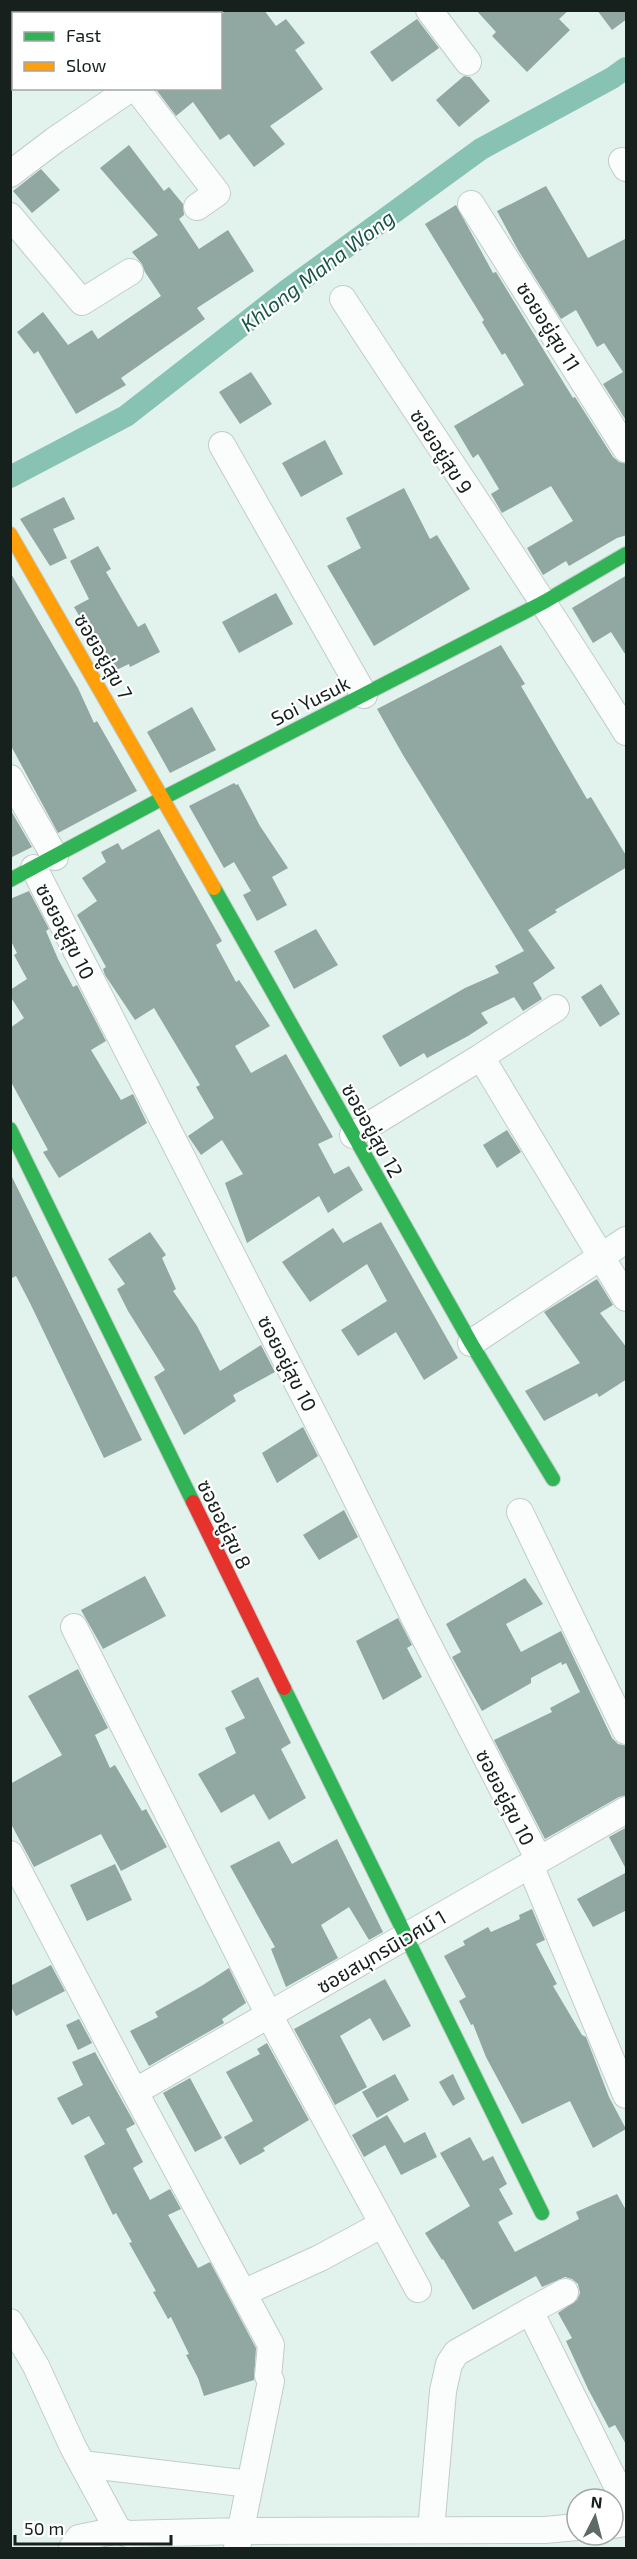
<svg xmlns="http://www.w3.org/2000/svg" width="637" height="2559" font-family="'Exo 2','Noto Sans Thai',sans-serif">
<rect width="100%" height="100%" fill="#e2f2ed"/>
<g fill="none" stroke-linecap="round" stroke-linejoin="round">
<path stroke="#88c2b2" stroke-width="22" d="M10 477 126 416 286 291 481 149 612 78 626 68"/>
</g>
<path fill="#91a7a1" d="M227 10H264L276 26 286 19 305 43 295 50 323 89 270 126 285 144 254 167 229 134 220 140 193 102 176 116 155 88H220V15Z
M476 10H569L559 19 570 30 527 72 492 36 496 32Z
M597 10H627V19L612 30Z
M417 19 439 48 392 82 370 52Z
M464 76 470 77 490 101 459 127 436 100Z
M129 145 164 191 169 187 183 204 184 215 179 219 199 249 228 230 254 271 197 308 205 319 121 378 126 385 76 414 38 351 34 354 17 332 43 312 68 345 92 330 98 339 161 296 145 272 142 264 132 252 158 235 100 168Z
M41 169 60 190 32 213 13 191Z
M546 186 588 258 627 238V422L603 384 623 372 604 343 597 347 576 310 561 319 518 250 497 211Z
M456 205 493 273 496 272 573 398 575 397 613 457 619 462 627 464V535L617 538 569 566 566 561 543 575 527 548 573 521 551 486 502 513 491 494 499 489 478 454 473 458 454 426 524 385 505 353 502 355 482 322 484 320 425 224Z
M251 372 272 404 240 424 219 392Z
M325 440 343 474 301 497 282 463Z
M404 488 430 539 437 535 470 589 374 646 327 566 361 548 346 518Z
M64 497 75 519 53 529 67 558 50 566 20 519Z
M98 546 111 569 106 572 138 627 145 623 160 652 130 667 129 664 112 672 74 607 89 599 70 561Z
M10 572 78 688 94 723 97 721 137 791 58 833 10 744Z
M627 575V657L611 632 593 643 572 608Z
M276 593 293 624 239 653 222 622Z
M501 645 525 684 521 686 587 799 591 797 627 857V867L555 910 557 912 528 930 555 968 533 983 542 999 523 1011 514 997 481 1013 488 1023 468 1036 427 1058 424 1053 400 1067 382 1036 465 988 499 973 495 966 524 951 403 755 377 709Z
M192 707 216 750 170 773 147 732Z
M234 783 236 785 238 784 260 826 288 868 272 877 287 905 257 921 243 895 251 891 234 862 224 868 189 806Z
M10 809 32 847 10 858Z
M159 829 222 941 216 945 236 982 239 980 270 1026 235 1046 251 1073 286 1054 333 1137 318 1144 334 1174 349 1166 363 1190 328 1213 319 1196 247 1243 225 1183 243 1174 222 1140 201 1155 188 1136 214 1118 196 1087 200 1085 154 1008 135 1020 105 975 103 969 106 967 77 915 97 901 82 878 106 862 101 852 118 843 122 850Z
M29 891 49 929 46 931 58 959 73 987 77 985 106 1041 91 1050 121 1100 133 1094 147 1123 59 1178 43 1152 48 1150 10 1080V1028L24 1018 10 996V990L27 979 14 955 17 953 10 939V899Z
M316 929 338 965 294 989 274 951Z
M601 984 620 1014 600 1027 581 997Z
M507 1130 521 1152 497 1168 483 1145Z
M10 1173 142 1440 104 1458 30 1303 16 1276 10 1279Z
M381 1222 458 1358 424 1380 396 1332 358 1356 341 1330 387 1301 367 1264 310 1302 282 1262 333 1228 343 1243Z
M150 1232 166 1255 162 1258 176 1289 173 1291 197 1326 220 1371 261 1345 275 1372 233 1395 236 1401 184 1435 154 1377 165 1370 128 1311 117 1289 125 1284 108 1259Z
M597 1279 613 1305 600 1313 627 1348V1379L599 1397 597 1393 544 1421 525 1391 580 1363 544 1312Z
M303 1427 318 1456 277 1483 262 1453Z
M344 1510 358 1537 319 1560 303 1535Z
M145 1576 166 1616 103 1649 81 1610Z
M525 1578 543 1604 506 1624 521 1652 561 1631 612 1738 618 1744 627 1746V1795L619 1797 545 1839 494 1740 552 1712 550 1708 580 1692 566 1663 562 1665 561 1662 531 1678V1683L482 1711 452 1657 461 1652 446 1624Z
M398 1618 412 1645 407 1648 422 1677 383 1700 356 1641Z
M78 1669 108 1728 95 1735 110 1768 115 1765 142 1811 146 1809 167 1847 121 1871 101 1834 34 1867 10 1822V1784L62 1755 28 1696Z
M258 1677 291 1743 281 1749 306 1798 269 1820 254 1794 221 1813 198 1774 236 1753 225 1728 245 1718 231 1691Z
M627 1827V1871L609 1837Z
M337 1839 383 1932 369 1940 349 1907 321 1925 338 1958 286 1987 271 1949 275 1947 230 1866 279 1841 292 1864Z
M115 1864 132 1900 87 1921 70 1885Z
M627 1872V1910L593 1927 577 1899Z
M532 1909 545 1940 536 1944 557 1984 553 1986 582 2035 586 2037 609 2097 626 2129 593 2148 570 2101 522 2124 486 2057 473 2024 471 2025 459 2001 466 1997 444 1956 465 1945 463 1941 488 1927 491 1932 520 1919 519 1915Z
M51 1965 65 1991 16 2016 10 2005V1986Z
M229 1968 246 2003 222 2019 224 2023 149 2066 130 2031 158 2017 155 2012 203 1985Z
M385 1979 411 2026 383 2041 370 2018 340 2036 367 2087 335 2105 294 2029Z
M79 2019 92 2043 78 2050 66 2025Z
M267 2043 309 2120 263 2148 265 2151 240 2165 224 2137 253 2121 226 2072 260 2054 257 2049Z
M95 2052 135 2124 126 2129 143 2162 133 2168 150 2200 170 2189 181 2209 168 2215 198 2268 210 2262 256 2348 254 2380 204 2396 198 2378 186 2355 189 2354 171 2317 168 2319 153 2292 156 2291 129 2243 132 2242 116 2213 113 2215 84 2156 105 2144 89 2116 72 2125 57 2098 83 2085 72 2062Z
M395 2074 409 2100 377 2118 362 2092Z
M453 2074 465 2099 453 2106 439 2082Z
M190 2078 222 2138 195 2152 163 2093Z
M387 2115 404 2143 425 2132 437 2157 401 2175 385 2145 364 2157 352 2135Z
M470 2137 483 2161 493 2156 507 2184 499 2189 513 2214 498 2222 515 2252 579 2219 576 2212 617 2194 627 2212V2446L615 2425 609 2428 588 2389 566 2341 572 2338 558 2313 577 2300 580 2293 578 2284 572 2279 565 2277 542 2287 536 2276 473 2310 443 2259 442 2260 425 2233 470 2206 440 2153Z"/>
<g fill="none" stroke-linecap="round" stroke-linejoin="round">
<g stroke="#c1cdc9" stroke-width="28">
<path id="street" d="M429 10 468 62
M136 88 217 193 197 207
M622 161 626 168
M10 174 55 140 131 88
M471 204 626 449
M10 216 82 302 130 272
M343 299C437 444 535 586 626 732
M222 445 364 695
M10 778 55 857
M34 868 340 1466 415 1619 539 1860
M481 1057 626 1298
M353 1135 481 1057 556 1008
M471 1343 626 1240
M520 1512 626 1731
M74 1627 269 2015 418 2289
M10 1854 123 2070 271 2345 268 2376 271 2381 237 2548
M530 1865 626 2095
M136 2091 626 1810
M243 2293 320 2258 383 2224
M530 2311 565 2292
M10 2322 36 2366 73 2447 118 2530 128 2534 240 2531 545 2530 577 2527
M82 2464 250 2484
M613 2525 626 2523
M431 2530 443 2391 449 2364 456 2353 530 2311 626 2504
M72 2548 79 2538 118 2530"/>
</g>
<g stroke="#c1cdc9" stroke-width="16">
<path id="fast" d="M10 880 163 798 544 602 626 554
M214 888 471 1343 553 1479
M10 1129 193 1502
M284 1688 542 2213"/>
</g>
<g stroke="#c1cdc9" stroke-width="16">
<path id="slow" d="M10 534 214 888"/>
</g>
<g stroke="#c1cdc9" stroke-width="16">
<path id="jam" d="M193 1502 284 1688"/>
</g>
<use href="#street" stroke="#fbfdfc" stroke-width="26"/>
<use href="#fast" stroke="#30b455" stroke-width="14"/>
<use href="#slow" stroke="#ff9f0a" stroke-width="14"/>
<use href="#jam" stroke="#e5322d" stroke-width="14"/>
</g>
<g text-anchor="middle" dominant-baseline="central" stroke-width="4.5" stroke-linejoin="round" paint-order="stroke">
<g font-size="20" fill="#16211d" stroke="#fff">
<text transform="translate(549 326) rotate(58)">ซอยอยู่สุข 11</text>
<text transform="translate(442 451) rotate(57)">ซอยอยู่สุข 9</text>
<text transform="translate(104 656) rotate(60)">ซอยอยู่สุข 7</text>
<text transform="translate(310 700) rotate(-27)">Soi Yusuk</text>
<text transform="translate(66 931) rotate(63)">ซอยอยู่สุข 10</text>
<text transform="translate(373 1130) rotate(61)">ซอยอยู่สุข 12</text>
<text transform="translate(288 1363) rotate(63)">ซอยอยู่สุข 10</text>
<text transform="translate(225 1524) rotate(64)">ซอยอยู่สุข 8</text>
<text transform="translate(506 1797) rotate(63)">ซอยอยู่สุข 10</text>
<text transform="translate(381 1951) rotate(-30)">ซอยสมุทรนิเวศน์ 1</text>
</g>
<g font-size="21" font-style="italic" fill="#175547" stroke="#fff">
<text transform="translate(317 270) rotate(-37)">Khlong Maha Wong</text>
</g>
</g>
<rect width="637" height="2559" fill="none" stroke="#16211d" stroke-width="24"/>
<rect x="12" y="12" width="210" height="78" fill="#ffffff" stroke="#a2a6a5" stroke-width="1.5"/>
<rect x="24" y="32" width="30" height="9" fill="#30b455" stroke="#a2a6a5" stroke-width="1.5"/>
<text x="66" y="42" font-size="18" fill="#16211d">Fast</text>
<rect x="24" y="62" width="30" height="9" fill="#ff9f0a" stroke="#a2a6a5" stroke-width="1.5"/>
<text x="66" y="72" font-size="18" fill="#16211d">Slow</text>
<g transform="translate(595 2517) rotate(6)"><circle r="28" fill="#ffffff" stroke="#a2a6a5" stroke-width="1.5"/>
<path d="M0-4.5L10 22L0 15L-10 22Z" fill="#5d6a66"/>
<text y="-9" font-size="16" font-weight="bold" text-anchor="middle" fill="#16211d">N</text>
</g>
<path d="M15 2535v9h156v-9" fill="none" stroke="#16211d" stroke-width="3"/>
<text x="24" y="2535" font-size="18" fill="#16211d" stroke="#ffffff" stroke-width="4.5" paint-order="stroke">50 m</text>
</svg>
